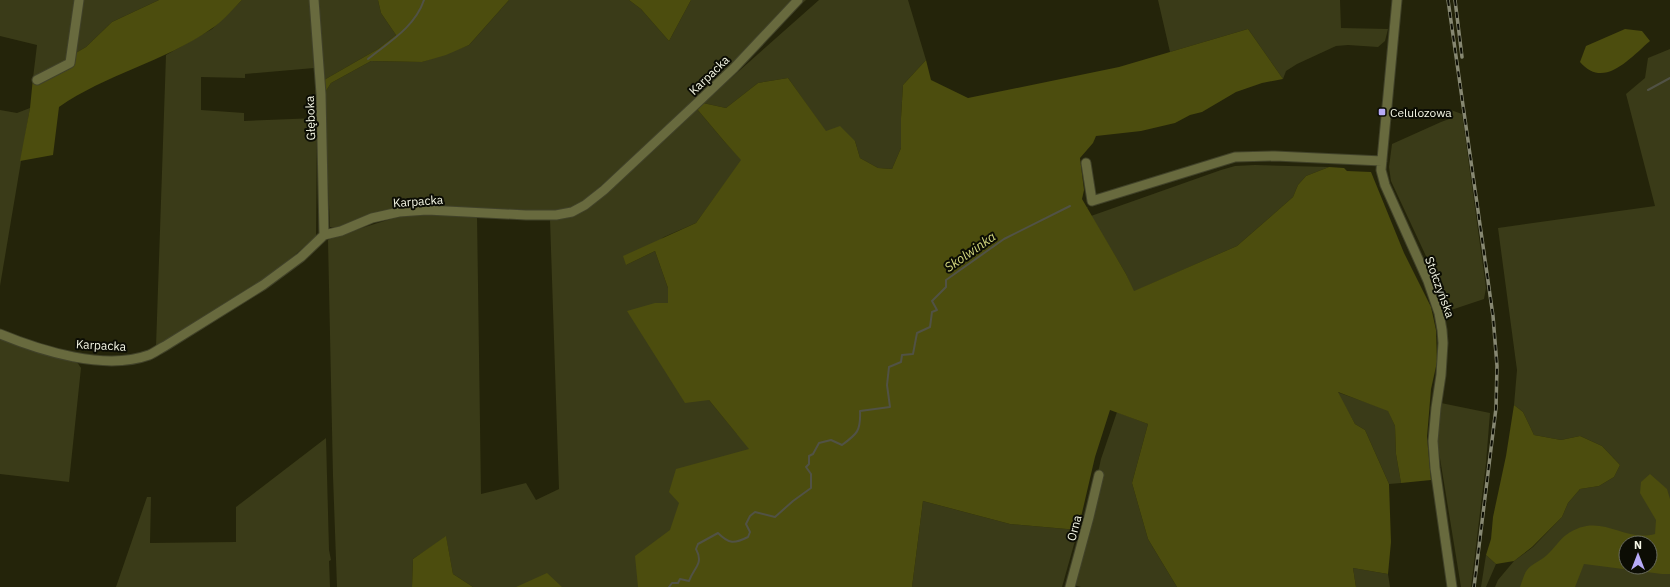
<svg xmlns="http://www.w3.org/2000/svg" width="1670" height="587" font-family="'IBM Plex Sans',sans-serif">
<rect width="100%" height="100%" fill="#24240a"/>
<path fill="#3a3b18" fill-rule="evenodd" d="M0 0H159L112 22 86 47 33 78 37 45 0 36Z
M242 0H310L314 68 245 74V78L201 77V110L244 113V121L317 118 316 236C269 281 211 313 156 347L166 55 212 29Z
M319 0H378L381 13 396 35 378 49 324 80Z
M509 0H629L641 9 669 41 691 0H806L585 200 570 208 553 211 427 206 339 228 330 227 324 94 331 83 371 61 422 62 469 45Z
M819 0H908L926 60 903 85 901 118V148L892 169 878 168 860 158 855 141 826 132 788 78 758 83 726 108 703 103Z
M1158 0H1340L1341 28 1388 29 1385 41 1378 47 1348 45 1336 46 1297 64 1286 71 1283 79 1248 29 1170 52Z
M1670 49V587H1495L1498 580 1514 561 1533 547 1562 517 1568 503 1580 489 1599 486 1614 477 1620 465 1602 446 1580 436 1561 440 1534 435 1523 412 1514 405 1517 370 1498 228 1655 206 1626 94 1645 78 1648 58ZM1626 543H1650V567H1626Z
M30 108 0 286V110L17 113Z
M697 109 724 141 742 160 696 223 664 237 626 265 655 251 668 288V303H655L709 400 737 434 909 269 1088 207 805 587H473L453 574 446 537 413 559 412 587H337L333 476 328 240 333 237 397 217 427 214 477 215 481 494 526 483 536 500 559 489 550 219 568 218 585 209Z
M1448 109 1462 114 1486 288 1484 299 1451 310 1447 305 1439 284 1391 181 1389 167 1392 144 1441 122 1449 119Z
M1255 165 1329 167 1306 176 1298 185 1293 197 1237 246 1133 292 1126 274 1091 216 1221 170 1235 166Z
M0 339 75 359 81 368 69 482 0 474Z
M1337 392 1388 410 1395 426 1396 454 1401 483 1389 484 1365 430 1355 424Z
M1441 403 1490 413 1486 463 1471 587H1461L1437 440Z
M1117 412 1148 424 1132 483 1148 539 1177 587H1081L1073 585 1101 459Z
M326 438 329 550 331 560 329 561 330 587H116L147 497H151L150 543 236 542V507Z
M923 501 1010 524 1078 530 1062 587H912Z
M1486 555 1496 564 1486 587H1481Z
M1353 568 1388 574 1390 587H1356Z"/>
<path fill="#4c4d0e" fill-rule="evenodd" d="M159 0H242C232 10 222 22 211 29 164 62 106 74 59 107L53 155 20 161 30 108 33 78 86 47 112 22Z
M378 0H509L469 45 446 55 422 62 371 61 331 83 324 94V80L378 49 396 35 381 13Z
M629 0H691L669 41 641 9Z
M1248 29 1283 79 1262 83 1236 92 1202 112 1190 115 1175 123 1141 131 1096 136 1093 143 1080 158 1084 190 1082 199 1126 274 1134 291 1237 246 1293 197 1298 185 1306 176 1329 167 1344 168 1347 171 1371 172 1404 253 1431 307 1436 330 1437 362 1431 389 1427 437 1431 480 1401 483 1396 454 1395 426 1388 411 1338 392 1355 424 1365 430 1389 484 1391 542 1388 574 1353 568 1356 587H1177L1148 539 1132 483 1148 424 1110 410 1095 457 1078 530 1010 524 923 501 912 587H638L635 556 670 530 679 503 669 492 676 469 749 449 709 400 685 403 627 311 655 303H668V288L655 251 626 265 623 256 696 223 741 160 724 141 697 109 703 103 726 108 758 83 788 78 826 131 840 126 855 141 860 158 878 168 892 169 901 148V118L903 85 926 60 931 80 968 98 1119 67Z
M1625 29 1642 31 1650 41C1630 58 1604 90 1580 62L1586 46Z
M1514 405 1523 412 1534 435 1561 440 1580 436 1602 446 1620 465 1614 477 1599 486 1580 489 1568 503 1562 517 1532 547 1514 561 1496 564 1486 555 1491 539 1493 517 1506 456Z
M1650 474 1667 489 1670 499V574H1662L1584 564 1575 587H1520C1522 582 1524 574 1527 570 1531 564 1541 561 1547 555 1554 549 1559 540 1566 535 1600 510 1623 543 1655 534L1656 520 1640 493 1641 482ZM1626 543H1650V567H1626Z
M446 536 453 574 473 587H412L413 559Z
M547 573 562 587H516Z"/>
<g fill="none" stroke-linecap="round" stroke-linejoin="round">
<path stroke="#515245" stroke-width="2" d="M368 59C389 42 415 27 424 0
M1648 90 1670 78
M669 587 672 583H678L680 579 689 581C694 567 704 564 696 549L698 544 718 533C729 544 734 544 748 537L750 532 746 524 750 516 755 512 775 517 793 501 811 488V474L806 467 809 464V456L813 454 819 443 831 440 842 445C857 434 861 431 860 411L890 407 887 385 889 367 901 362 902 355 913 354 917 333 930 327 932 312 937 310 932 301 946 287V280L1004 239 1070 206"/>
<g stroke="#414229" stroke-width="11">
<path id="minor" d="M314 0 321 94 324 235
M1397 0 1381 170 1385 185 1428 281 1439 313 1442 330 1443 343 1441 375 1436 408 1433 441 1435 468 1452 587
M37 80 70 63 79 0
M1086 163 1092 201 1235 157 1275 156 1382 161
M0 334C41 351 105 371 149 355 154 353 159 349 165 346L263 285 301 257 324 235 341 231 372 218 399 212 427 210 526 215H556L572 212 585 205 604 190 696 104 734 68 798 0
M1070 587 1089 517 1099 475"/>
</g>
<use href="#minor" stroke="#686a3e" stroke-width="9"/>
<g stroke="#878872" stroke-width="3.5">
<path id="rail" d="M1448 0 1493 316 1497 366 1496 408 1474 587
M1455 0 1462 57"/>
</g>
<use href="#rail" stroke="#0c0d04" stroke-width="2" stroke-dasharray="6" stroke-linecap="butt"/>
</g>
<rect fill="#b7abf8" stroke="#0c0d04" stroke-width="1.5" x="1378" y="108" width="8" height="8" rx="2"/>
<g text-anchor="middle" dominant-baseline="central" stroke-width="4" stroke-linejoin="round" paint-order="stroke">
<g font-size="12" fill="#f5f7e6" stroke="#0c0d04">
<text transform="translate(709 75) rotate(-44)">Karpacka</text>
<text transform="translate(310 118) rotate(-92)">Głęboka</text>
<text transform="translate(418 201) rotate(-4)">Karpacka</text>
<text transform="translate(1440 287) rotate(70)">Stołczyńska</text>
<text transform="translate(101 345) rotate(3)">Karpacka</text>
<text transform="translate(1074 528) rotate(-75)">Orna</text>
</g>
<g font-size="12" fill="#f5f7e6" stroke="#0c0d04" text-anchor="start">
<text x="1390" y="112">Celulozowa</text>
</g>
<g font-size="13" font-style="italic" fill="#d3d77e" stroke="#0c0d04">
<text transform="translate(970 252) rotate(-35)">Skolwinka</text>
</g>
</g>
<g transform="translate(1638 555)"><circle r="19" fill="#0c0d04" stroke="#696b5e"/>
<path d="M0-3L7 15L0 10L-7 15Z" fill="#b7abf8"/>
<text y="-6" font-size="11" font-weight="bold" text-anchor="middle" fill="#f5f7e6">N</text>
</g>
</svg>
